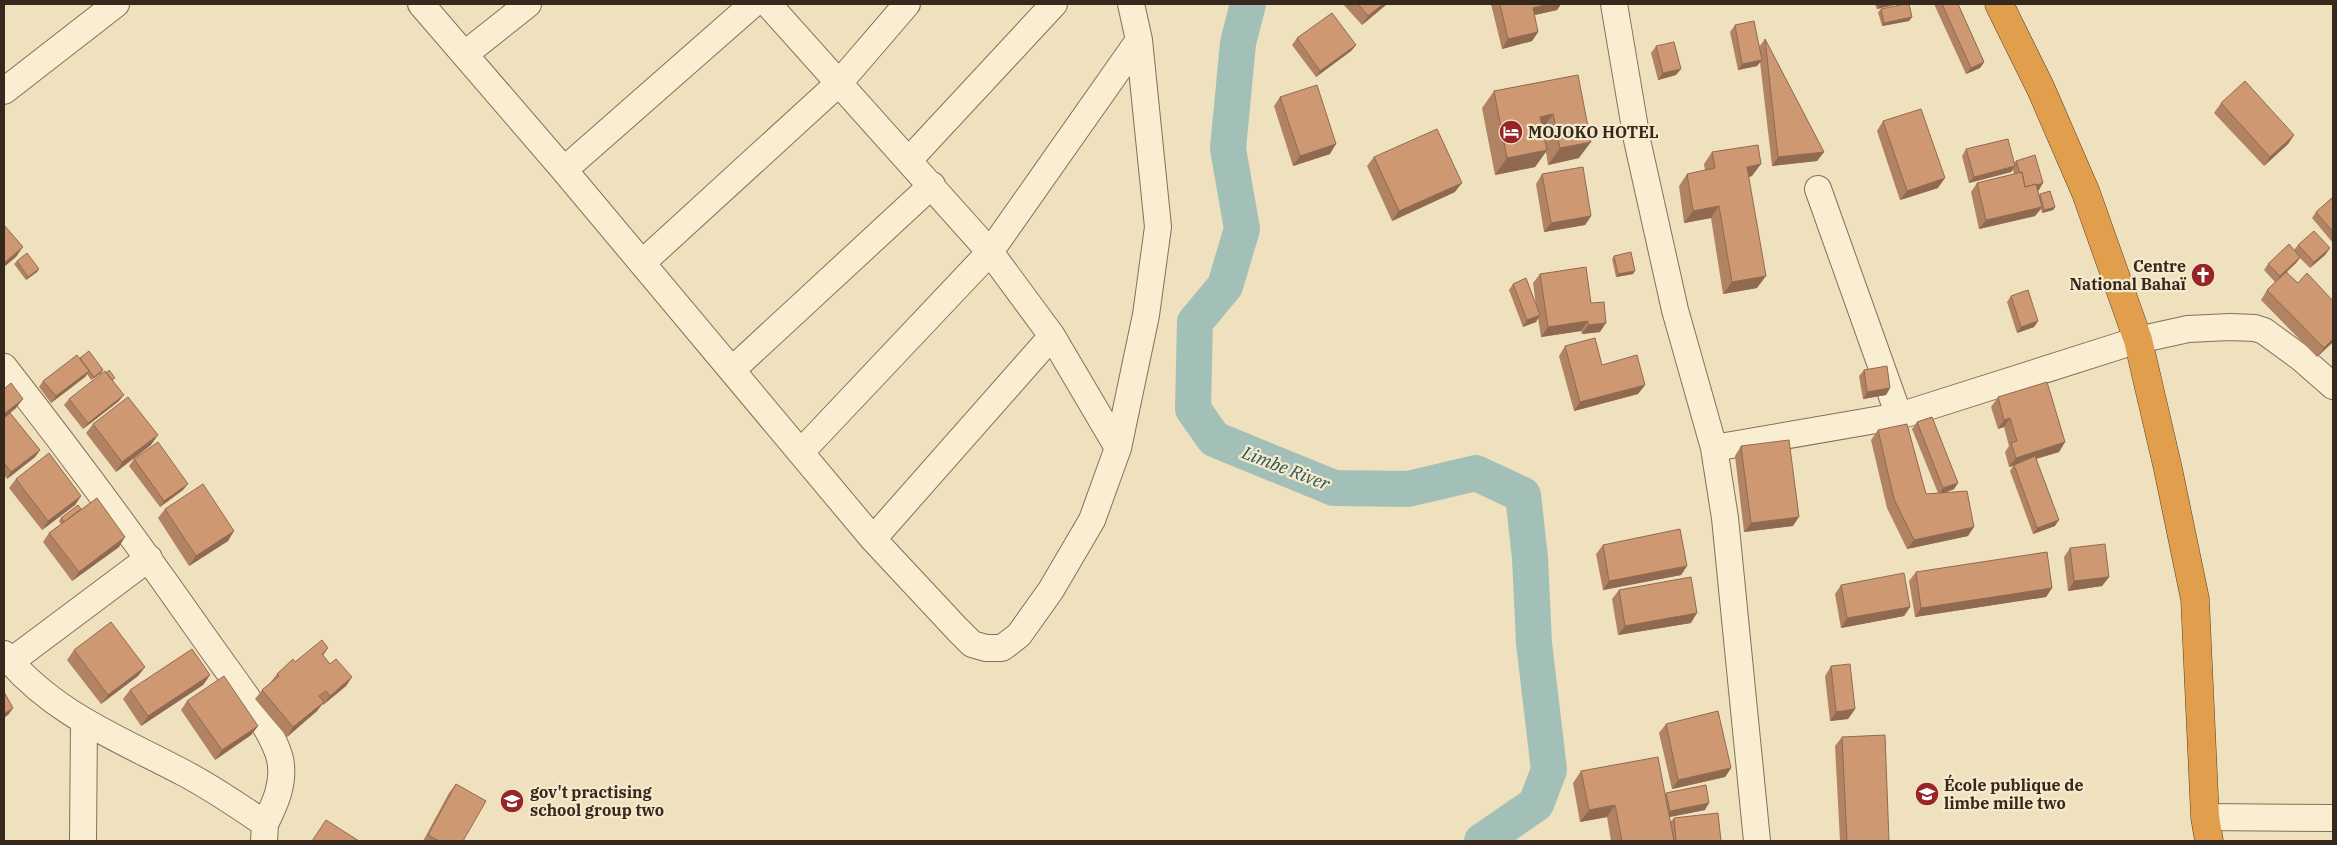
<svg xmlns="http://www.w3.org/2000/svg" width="2337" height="845" font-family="'IBM Plex Serif',serif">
<rect width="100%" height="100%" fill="#efe0be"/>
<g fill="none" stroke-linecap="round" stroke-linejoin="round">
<path stroke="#a2c0b7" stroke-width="36" d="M1248 4 1238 43 1228 149 1242 229 1225 286 1195 322 1193 409 1214 439 1334 488 1408 489 1476 473 1523 495 1530 558 1534 643 1549 770 1536 804 1482 841"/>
<g stroke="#877057" stroke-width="28">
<path id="minor" d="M421 4 564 170 873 539 957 629 972 644 986 648H1002L1019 635 1051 590 1092 520 1118 448 1146 315 1158 227 1139 40 1131 4
M768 4 990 252 1052 336 1118 448
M1614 4 1637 140 1675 310 1714 448 1725 518 1757 841
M465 54 528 4
M4 91 116 4
M909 160 1054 4
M564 170 753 4
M1818 189 1899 416
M642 263 840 82 907 4
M4 367C76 459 146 554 213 650 232 677 273 729 280 759 285 783 275 804 265 824
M732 370 932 185
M1714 448 1899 416 2138 340 2188 329 2230 327 2255 328 2264 331 2301 358 2333 386
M801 452 990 252 1139 40
M873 539 1052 336
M4 654C53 714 118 738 184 773 212 788 239 806 265 824L264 841
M10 662 149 558
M2205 817 2333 818
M83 841 84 722"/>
</g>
<g stroke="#553e2b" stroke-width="29">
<path id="highway" d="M1999 4 2041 89 2086 193 2138 340 2168 469 2195 599 2205 817 2209 841"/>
</g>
<use href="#minor" stroke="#f9edd2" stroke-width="26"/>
<use href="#highway" stroke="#e19e4c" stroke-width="28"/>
</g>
<path fill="#b18363" d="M1343 4H1387L1362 25Z
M1491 4H1561L1557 10 1534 15 1538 32 1532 41 1502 49Z
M1875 4H1898L1877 9Z
M1934 4H1958L1984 62 1980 68 1966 74Z
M1881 9 1912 17 1909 21 1882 26 1878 12Z
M1735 25 1759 47 1765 39 1824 152 1817 161 1772 166 1760 62 1757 66 1738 70 1730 32Z
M1297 38 1356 45 1351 51 1316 77 1292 45Z
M1656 46 1676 75 1658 80 1651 53Z
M1578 75 1579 158 1548 165 1546 152 1535 167 1495 175 1482 108 1494 91Z
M1280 97 1330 154 1293 166 1274 106Z
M2221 103 2294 135 2288 144 2264 166 2214 113Z
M1883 121 1938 188 1900 200 1877 131Z
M1966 149 2014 163 2016 161 2039 190H2038L2039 195 2040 194 2055 207 2053 210 2042 213 2041 209 2035 216 1979 229 1971 192 1977 183 2014 174 2013 170 2011 172 1969 183 1962 156Z
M1712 152 1752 176 1749 177 1757 288 1723 294 1711 218 1684 223 1679 186 1687 174 1705 170 1704 164Z
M1374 157 1455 192 1392 221 1367 166Z
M1542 174 1591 216 1585 225 1544 232 1536 184Z
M2333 197V243L2312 218 2316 212Z
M2298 245 2330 248 2325 255 2310 268 2300 258 2296 263 2287 272 2333 342 2317 357 2261 300 2267 290 2275 282 2264 270 2268 264 2294 250Z
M1614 256 1633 274 1616 277 1612 259Z
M17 261 39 269 37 272 26 280 14 264Z
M1540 274 1591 303 1600 332 1582 334 1581 331 1541 337 1538 318 1536 322 1523 327 1509 290 1513 284 1536 305 1533 283Z
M2011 296 2038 321 2034 327 2017 333 2007 302Z
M1565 346 1602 365 1645 385 1638 394 1574 411 1559 356Z
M80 358 103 370 101 373 91 380 87 374 85 377 51 403 39 387 43 381Z
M1864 370 1890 388 1886 395 1863 399 1859 376Z
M113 381 119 401 83 429 64 405 69 399Z
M4 389 16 408 10 413 40 450 35 457 7 479 4 475Z
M1998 397 2065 442 2059 452 2036 459 2055 526 2033 534 2010 471 2013 466 2009 467 2005 452 2009 446 2004 427 1998 429 1991 407Z
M1917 422 1958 483 1954 489 1944 493 1968 536 1907 549 1887 508 1871 440 1878 430 1926 494 1938 493 1912 429Z
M93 424 151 445 116 472 86 433Z
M1741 446 1793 526 1744 532 1735 456Z
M134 459 183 490 160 507 129 466Z
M16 479 81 496 75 505 42 530 9 488Z
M81 509 119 547 72 581 43 542 49 533 61 524 59 521 61 518Z
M165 509 228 541 189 566 158 518Z
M1603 545 1687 566 1681 575 1603 590 1596 554Z
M2070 548 2109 577 2102 586 2068 591 2064 557Z
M1916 572 2052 588 2046 597 1915 617 1909 581Z
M1841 585 1910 607 1904 616 1841 628 1835 594Z
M1619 590 1691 623 1618 635 1612 599Z
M328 648 323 656 330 664 352 677 346 686 323 705 322 704 317 711 287 737 255 699 262 690 270 683 277 674 295 662Z
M74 650 145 667 138 676 101 704 67 660Z
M1831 666 1855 709 1848 719 1830 721 1825 676Z
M210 675 203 685 141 726 123 699 130 690Z
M187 701 258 726 251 735 215 760 181 710Z
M1666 724 1731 768 1725 777 1672 789 1659 733Z
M1842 737 1889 841H1840L1835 746Z
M1581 771 1665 794 1666 793 1705 810 1669 817 1670 822 1674 818 1721 841H1611L1607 817 1580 822 1573 783Z
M456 784 463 841H423L449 793Z"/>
<path fill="#906a50" d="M1383 4H1387L1362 25 1368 16Z
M1550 4H1561L1557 10 1526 17 1533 8Z
M1887 4H1898L1877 9 1879 6Z
M1912 17 1909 21 1882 26 1884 23Z
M1538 32 1532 41 1502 49 1508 39Z
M1356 45 1351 51 1316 77 1320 71Z
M1762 60 1757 66 1738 70 1742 64Z
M1984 62 1980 68 1966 74 1971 68Z
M1681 69 1676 75 1658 80 1663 73Z
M1553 114 1541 131 1540 117Z
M2294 135 2288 144 2264 166 2270 157Z
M1591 142 1579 158 1548 165 1560 148Z
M1336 144 1330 154 1293 166 1300 156Z
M1547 150 1535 167 1495 175 1507 158Z
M1824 152 1817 161 1772 166 1778 157Z
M1761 164 1752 176 1739 179 1747 167Z
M2015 166 2011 172 1969 183 1974 177Z
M1945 178 1938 188 1900 200 1907 191Z
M1462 183 1455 192 1392 221 1399 211Z
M2043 183 2039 190 2021 195 2025 189Z
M1719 206 1711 218 1684 223 1693 211Z
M2042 207 2035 216 1979 229 1986 220Z
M2055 207 2053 210 2042 213 2044 210Z
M1591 216 1585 225 1544 232 1551 223Z
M23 247 16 257 4 267V263Z
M2330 248 2325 255 2310 268 2314 262Z
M2300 257 2296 263 2275 282 2280 276Z
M39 269 37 272 26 280 28 277Z
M1635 271 1633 274 1616 277 1618 274Z
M1766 276 1757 288 1723 294 1732 282Z
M1540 315 1536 322 1523 327 1527 320Z
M1588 321 1581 331 1541 337 1548 327Z
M2038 321 2034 327 2017 333 2021 327Z
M1606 323 1600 332 1582 334 1588 325Z
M2333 339V342L2317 357 2324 348Z
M103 370 101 373 91 380 94 377Z
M89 371 85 377 51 403 56 396Z
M1645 385 1638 394 1574 411 1580 402Z
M1890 388 1886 395 1863 399 1867 392Z
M124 395 119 401 83 429 88 423Z
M23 399 16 408 4 418V414Z
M2010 418 2004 427 1998 429 2004 420Z
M158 435 151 445 116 472 122 462Z
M2065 442 2059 452 2009 467 2016 458Z
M40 450 35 457 7 479 11 472Z
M1958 483 1954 489 1939 495 1943 488Z
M188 484 183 490 160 507 164 501Z
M81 496 75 505 42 530 48 521Z
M1799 517 1793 526 1744 532 1751 523Z
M2059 520 2055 526 2033 534 2037 528Z
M1974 527 1968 536 1907 549 1914 540Z
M234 531 228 541 189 566 196 556Z
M125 537 119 547 72 581 79 572Z
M1687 566 1681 575 1603 590 1609 581Z
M2109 577 2102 586 2068 591 2074 581Z
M2052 588 2046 597 1915 617 1921 608Z
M1910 607 1904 616 1841 628 1847 618Z
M1697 613 1691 623 1618 635 1625 626Z
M145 667 138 676 101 704 108 695Z
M210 675 203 685 141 726 148 716Z
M352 677 346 686 323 705 330 696Z
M324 702 317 711 287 737 293 727Z
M13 708 9 714 4 718V714Z
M1855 709 1848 719 1830 721 1836 712Z
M258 726 251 735 215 760 222 750Z
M1731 768 1725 777 1672 789 1678 780Z
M1709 803 1705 810 1665 818 1670 811Z
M1615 805 1607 817 1580 822 1589 810Z"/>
<path fill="#ce9873" stroke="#906a50" d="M1358 4H1383L1368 16Z
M1500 4H1550L1533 8 1538 32 1508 39Z
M1878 4H1887L1879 6Z
M1905 4H1909L1912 17 1884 23 1881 9Z
M1942 4H1958L1984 62 1971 68Z
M1332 13 1356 45 1320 71 1297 38Z
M1754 21 1762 60 1742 64 1735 25Z
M1765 39 1824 152 1778 157Z
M1674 42 1681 69 1663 73 1656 46Z
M1578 75 1591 142 1560 148 1553 114 1540 117 1547 150 1507 158 1494 91Z
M2245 81 2294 135 2270 157 2221 103Z
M1317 85 1336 144 1300 156 1280 97Z
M1921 109 1945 178 1907 191 1883 121Z
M1437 129 1462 183 1399 211 1374 157Z
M2008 139 2015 166 1974 177 1966 149Z
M1758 145 1761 164 1747 167 1766 276 1732 282 1719 206 1693 211 1687 174 1715 168 1712 152Z
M2035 155 2043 183 2037 185 2036 184 2025 187 2022 172 2020 173 2016 161Z
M1583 167 1591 216 1551 223 1542 174Z
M2022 172 2025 187 2036 184 2042 207 1986 220 1977 183Z
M2050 191 2055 207 2044 210 2040 194Z
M2333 197V232L2316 212Z
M4 225 23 247 4 263Z
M2314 231 2330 248 2314 262 2298 245Z
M2289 244 2300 257 2280 276 2268 264Z
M1631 252 1635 271 1618 274 1614 256Z
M27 253 39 269 28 277 17 261Z
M1586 267 1591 303 1604 302 1606 323 1588 325V321L1548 327 1540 274Z
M2286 272 2298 283 2307 273 2333 301V339L2324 348 2267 290Z
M1526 278 1540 315 1527 320 1513 284Z
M2028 290 2038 321 2021 327 2011 296Z
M1595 338 1602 365 1637 355 1645 385 1580 402 1565 346Z
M89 351 103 370 94 377 80 358Z
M77 355 89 371 56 396 43 381Z
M1887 366 1890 388 1867 392 1864 370Z
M109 370 115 378 112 380 106 373Z
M105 371 124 395 88 423 69 399Z
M2047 382 2065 442 2016 458 2011 443 2017 441 2010 418 2004 420 1998 397Z
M11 383 23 399 4 414V389Z
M128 397 158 435 122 462 93 424Z
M10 413 40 450 11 472 4 463V418Z
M1932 417 1958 483 1943 488 1917 422Z
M1907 424 1926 494 1967 491 1974 527 1914 540 1894 499 1878 430Z
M1789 440 1799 517 1751 523 1741 446Z
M158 442 188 484 164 501 134 459Z
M49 453 81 496 48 521 16 479Z
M2035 456 2059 520 2037 528 2014 465Z
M203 484 234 531 196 556 165 509Z
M97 498 125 537 79 572 49 533Z
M78 505 81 509 64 522 61 518Z
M1680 529 1687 566 1609 581 1603 545Z
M2105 544 2109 577 2074 581 2070 548Z
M2047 552 2052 588 1921 608 1916 572Z
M1904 573 1910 607 1847 618 1841 585Z
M1691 577 1697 613 1625 626 1619 590Z
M111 622 145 667 108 695 74 650Z
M322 640 328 648 322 654 330 664 336 659 352 677 330 696 326 691 319 696 324 702 293 727 262 690 279 676 277 674 293 659 295 662Z
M192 649 210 675 148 716 130 690Z
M1850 664 1855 709 1836 712 1831 666Z
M224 676 258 726 222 750 187 701Z
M4 692 13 708 4 714Z
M1718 711 1731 768 1678 780 1666 724Z
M1885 735 1889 841H1847L1842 737Z
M1658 757 1674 841H1622L1615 805 1589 810 1581 771Z
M456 784 486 801 463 841H439L428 835Z
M1706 785 1709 803 1670 811 1666 793Z
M1718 813 1721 841H1676L1674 818Z
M326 820 359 841H312Z"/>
<defs>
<g id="hotel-disc" transform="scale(1.25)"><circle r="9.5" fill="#972528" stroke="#f6eace"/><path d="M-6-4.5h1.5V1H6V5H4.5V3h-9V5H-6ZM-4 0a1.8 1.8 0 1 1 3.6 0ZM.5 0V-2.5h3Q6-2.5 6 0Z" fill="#fff"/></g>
<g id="church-disc" transform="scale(1.25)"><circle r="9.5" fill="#972528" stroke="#f6eace"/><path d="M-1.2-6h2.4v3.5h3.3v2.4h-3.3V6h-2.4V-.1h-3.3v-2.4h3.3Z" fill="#fff"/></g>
<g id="school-disc" transform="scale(1.25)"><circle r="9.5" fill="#972528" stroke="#f6eace"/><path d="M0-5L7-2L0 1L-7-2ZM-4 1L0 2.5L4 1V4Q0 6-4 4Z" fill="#fff"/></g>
</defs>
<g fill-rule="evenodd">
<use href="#hotel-disc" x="1511" y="132"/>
<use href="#church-disc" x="2203" y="275"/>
<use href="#school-disc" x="1927" y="794"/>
<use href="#school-disc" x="512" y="801"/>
</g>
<g text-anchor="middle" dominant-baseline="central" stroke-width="4.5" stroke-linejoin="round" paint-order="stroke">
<g font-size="16" font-weight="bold" fill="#36281c" stroke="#f6eace" text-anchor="start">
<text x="1528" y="132">MOJOKO HOTEL</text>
<text x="2186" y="266" text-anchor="end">Centre<tspan x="2186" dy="18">National Bahaï</tspan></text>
<text x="1944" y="785">École publique de<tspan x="1944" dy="18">limbe mille two</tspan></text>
<text x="530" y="792">gov't practising<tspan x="530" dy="18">school group two</tspan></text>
</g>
<g font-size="18" font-style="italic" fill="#2a5653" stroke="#f6eace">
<text transform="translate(1286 468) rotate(21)">Limbe River</text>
</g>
</g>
<rect width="2337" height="845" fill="none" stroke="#36281c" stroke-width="10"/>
</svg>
